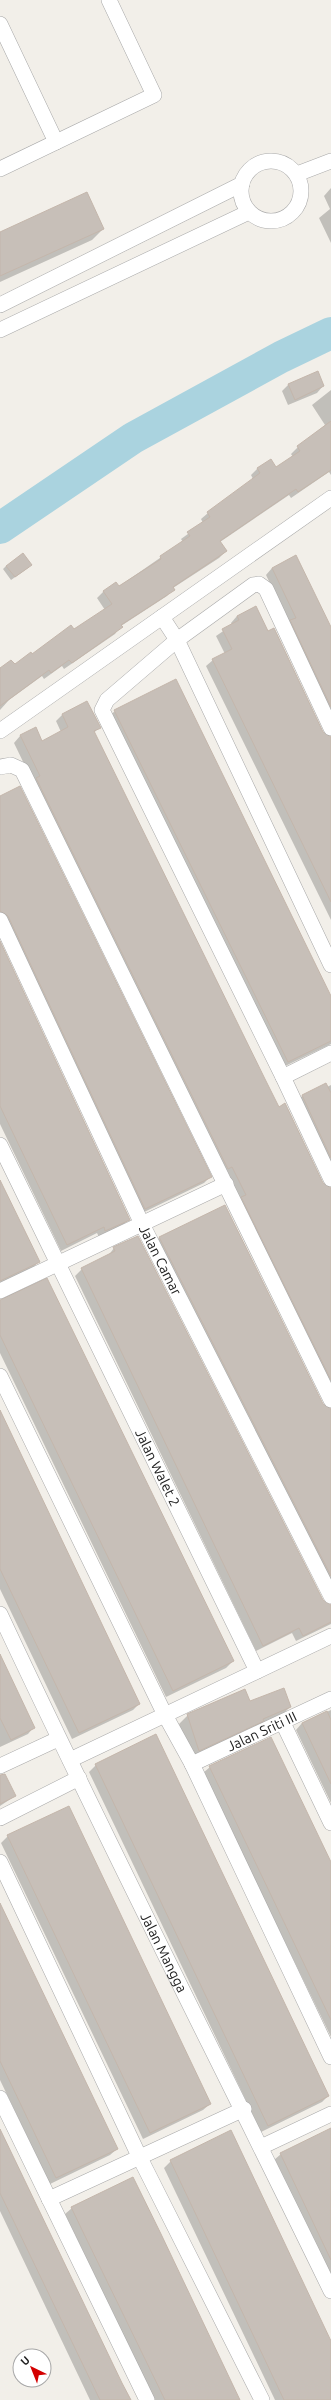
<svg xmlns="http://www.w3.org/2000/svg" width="331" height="2400" font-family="Ubuntu,sans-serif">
<rect width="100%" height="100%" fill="#f2efe9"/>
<path fill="#0003" d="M331 188V243L319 218 330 209 324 196Z
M103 229 92 240 0 282V233Z
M288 385 323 386 317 393 288 405 282 391Z
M331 390V475L329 472 291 498 289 495 220 542 226 551 219 558 173 588 167 596 121 626 115 634 64 669 62 666 44 679 42 676 9 700 0 710V669L14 666 32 656 105 610 97 598 104 591 118 587 183 542 181 539 203 523 201 519 208 513 253 479 251 475 257 469 276 468 293 457 291 454 298 447 325 425 312 405Z
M6 566 28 568 11 580 3 569Z
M272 568 331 630V730L289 623 266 575Z
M255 607 322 733 331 738V920L206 666 213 660 225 654 216 636 232 625 231 623 237 616Z
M115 711 331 998V1044L281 1068 108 717Z
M62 715 99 727 94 733 278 1108 322 1183 326 1188H331V1399L14 743 20 736 35 729 42 742 61 732 56 721Z
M0 797 210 1177 204 1183 138 1215 0 921Z
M0 944 129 1219 122 1226 99 1237 97 1233 61 1251 0 1124Z
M326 1085 327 1087 331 1085V1178L296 1103 302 1096Z
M0 1182 38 1262 32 1269 0 1284Z
M225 1206 322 1405 326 1409H331V1595L153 1244 159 1238Z
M114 1248 322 1601 331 1606V1624L296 1641 292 1633 256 1651 75 1276 82 1269 108 1256Z
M47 1280 233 1661 226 1668 166 1697 0 1353V1301Z
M0 1414 139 1704 133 1710 72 1739 0 1589Z
M0 1656 34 1727 28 1734 0 1747Z
M249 1702 290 1707 281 1716 191 1759 179 1724 188 1715Z
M331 1710V1803L296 1730 302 1723Z
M156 1736 328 2096 322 2102 261 2132 89 1772 96 1765Z
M210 1767 331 1863V2037L203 1773Z
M0 1780 15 1796 0 1806Z
M8 1836 210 2104 203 2110 143 2139 1 1843Z
M0 1905 117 2149 110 2155 50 2184 0 2080Z
M331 2129V2279L274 2160 281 2154Z
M0 2130 129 2400H90L0 2211Z
M171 2161 331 2343V2400H275L164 2168Z
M72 2208 239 2400H155L65 2214Z"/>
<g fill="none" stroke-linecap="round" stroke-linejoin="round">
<path stroke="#aad3df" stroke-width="32" d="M0 528 133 438 281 357 331 333"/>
</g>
<path fill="#c7bfb8" stroke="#c4b6ab" d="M87 192 104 229 0 276V232Z
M318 371 324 386 295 400 288 384Z
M331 421V470L298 492 296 489 220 541 227 551 173 587 175 590 121 625 123 627 72 663 69 660 51 673 49 670 0 706V668L11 660 15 664 31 652 32 654 71 625 74 629 112 604 103 591 116 582 119 586 161 559 160 556 190 536 187 532 210 517 207 512 260 473 257 468 271 459 276 467 300 451 297 446Z
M23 553 32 565 15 577 6 566Z
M296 555 331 627V707L290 620 296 618 272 568Z
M256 606 268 631 274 628 323 732 331 737V902L212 659 232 649 222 629 239 620 237 616Z
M176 679 331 996V1041L288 1062 114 710Z
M87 701 101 728 94 731 265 1079 279 1107 285 1103 323 1183 331 1188V1380L241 1197 246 1195 232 1167 228 1169 36 778 40 776 20 735 36 727 42 741 68 727 62 714Z
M20 786 212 1177 145 1209 8 916 0 911V796Z
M0 941 130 1220 105 1231 104 1227 67 1245 0 1106Z
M326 1083 331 1093V1158L302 1095Z
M0 1180 40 1262 0 1281Z
M225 1205 323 1404 331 1409V1576L159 1237Z
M138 1236 323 1600 331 1605V1622L303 1636 299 1628 263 1646 81 1268 115 1251 113 1247Z
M47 1278 234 1661 173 1691 0 1335V1300Z
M0 1410 140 1704 79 1733 0 1569Z
M0 1654 35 1728 11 1740 0 1718Z
M284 1688 291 1707 263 1719 264 1721 199 1751 187 1714 245 1689 250 1701Z
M327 1711 331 1720V1784L302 1723Z
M156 1734 329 2096 268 2126 95 1764Z
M271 1737 331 1862V2020L209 1766Z
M5 1774 16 1796 0 1804V1775Z
M69 1806 211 2104 150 2133 7 1835Z
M0 1903 118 2149 56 2178 0 2061Z
M331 2128V2260L280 2153Z
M0 2129 122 2383 131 2400H100L16 2226 0 2193Z
M231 2130 331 2341V2400H284L170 2160Z
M133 2177 161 2234 240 2400H165L84 2234 71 2207Z"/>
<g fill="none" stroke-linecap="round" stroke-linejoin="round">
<g stroke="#a9a9a9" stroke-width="16">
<g id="street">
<path d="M0 24 56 142"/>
<circle cx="271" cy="191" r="30"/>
<path d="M0 169 154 95 109 0"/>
<path d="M297 174 331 161"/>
<path d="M0 305 242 184"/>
<path d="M0 330 249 212"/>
<path d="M162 617 177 640 331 965"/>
<path d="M331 728 266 589 259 584 253 585 177 640 107 700 102 710 283 1077 331 1179"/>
<path d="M0 731 331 498"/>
<path d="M0 767 11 765 22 770 331 1400"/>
<path id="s1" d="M0 920 142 1224 331 1596"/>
<path d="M283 1077 331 1053"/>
<path id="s2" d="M0 1145 257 1671"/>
<path d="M0 1291 226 1184"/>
<path d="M0 1376 165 1715 192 1764 331 2057"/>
<path id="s3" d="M0 1614C106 1841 221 2065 331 2291"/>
<path d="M283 1723 331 1823"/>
<path d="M70 1760 331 1636"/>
<path id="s4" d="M192 1764 331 1699"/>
<path d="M0 1766 58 1739"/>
<path d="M0 1818 79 1778"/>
<path d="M0 1862 139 2156 262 2400"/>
<path d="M0 2098 147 2400"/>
<path d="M261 2147 331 2114"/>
<path d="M49 2199 244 2109"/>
</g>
</g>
<use href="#street" stroke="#fff" stroke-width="15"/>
</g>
<g text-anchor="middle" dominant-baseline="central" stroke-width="3" stroke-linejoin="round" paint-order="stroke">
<g font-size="14" fill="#222" stroke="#fff">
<text stroke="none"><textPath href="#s1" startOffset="376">Jalan Camar</textPath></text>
<text stroke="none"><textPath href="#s2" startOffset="359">Jalan Walet 2</textPath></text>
<text stroke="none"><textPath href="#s4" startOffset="77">Jalan Sriti III</textPath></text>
<text stroke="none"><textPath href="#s3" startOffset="376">Jalan Mangga</textPath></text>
</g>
</g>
<g transform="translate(32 2368) rotate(317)"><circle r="19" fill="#ffffff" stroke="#a7a7a7"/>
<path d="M0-3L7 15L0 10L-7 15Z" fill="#d40000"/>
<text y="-6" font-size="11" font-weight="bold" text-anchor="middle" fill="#222222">U</text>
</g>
</svg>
